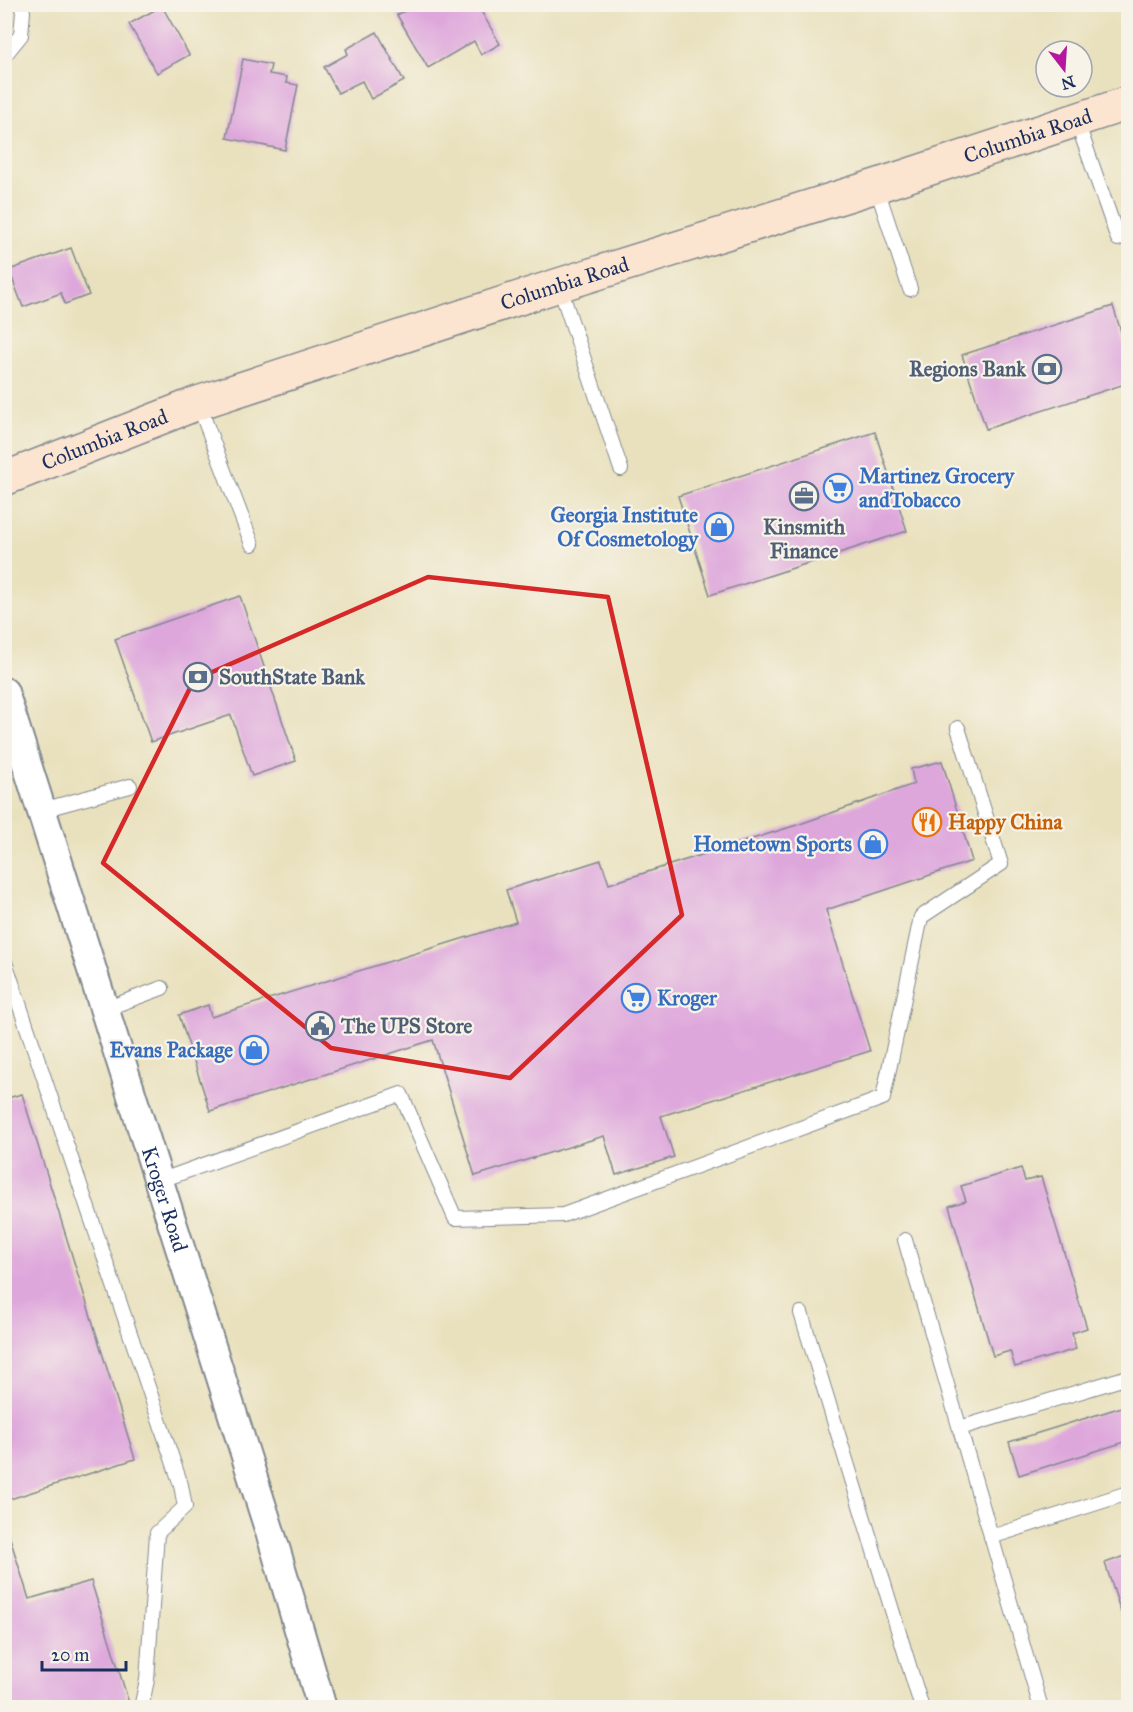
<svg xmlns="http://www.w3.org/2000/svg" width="1133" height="1712" font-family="'IM FELL Great Primer',serif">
<rect width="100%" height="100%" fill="#f7f3e8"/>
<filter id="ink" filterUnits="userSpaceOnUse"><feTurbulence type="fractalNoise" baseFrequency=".0167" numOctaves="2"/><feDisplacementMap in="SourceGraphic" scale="12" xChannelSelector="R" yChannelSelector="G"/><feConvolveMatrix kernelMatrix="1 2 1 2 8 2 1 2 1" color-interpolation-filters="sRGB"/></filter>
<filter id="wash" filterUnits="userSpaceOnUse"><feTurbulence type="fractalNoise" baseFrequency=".008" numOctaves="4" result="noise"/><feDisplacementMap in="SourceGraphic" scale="24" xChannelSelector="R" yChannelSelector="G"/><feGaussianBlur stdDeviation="1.35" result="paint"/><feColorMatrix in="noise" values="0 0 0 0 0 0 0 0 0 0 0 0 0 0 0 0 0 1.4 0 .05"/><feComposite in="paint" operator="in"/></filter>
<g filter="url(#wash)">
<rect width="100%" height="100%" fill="#e9e1be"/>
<g id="blocks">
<path fill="#dea7dc" d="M416 4H477L500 44 481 55 474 41 428 68 397 15Z
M162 6 189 55 157 73 129 24Z
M377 32 404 81 371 99 362 81 338 93 324 67 348 54 346 49Z
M243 59 271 65 269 74 287 77 286 83 298 85 285 150 227 138Z
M71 248 89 295 65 304 61 293 23 307 9 270Z
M1113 306 1128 354V383L986 429 962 355Z
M875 432 907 531 710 595 678 496Z
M240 596 296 761 252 776 231 715 151 742 115 639Z
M942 761 972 861 826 910 870 1051 661 1116 674 1157 616 1175 604 1136 475 1176 433 1040 210 1111 179 1015 208 1005 211 1017 516 922 506 890 601 860 609 884 800 824 914 784 911 769Z
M22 1094 135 1459 4 1501V1099Z
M1021 1168 1025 1181 1041 1177 1087 1328 1072 1333 1076 1349 1015 1367 1010 1351 993 1356 949 1206 966 1201 961 1186Z
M1125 1406 1128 1416V1441L1019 1475 1009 1442Z
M4 1519 29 1599 91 1581 129 1703 113 1708H4Z
M1128 1555V1634L1105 1563Z"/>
</g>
</g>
<g filter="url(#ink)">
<use href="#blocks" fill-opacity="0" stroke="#82888e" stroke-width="1.5"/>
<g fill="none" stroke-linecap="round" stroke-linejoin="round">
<g stroke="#82888e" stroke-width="16">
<path id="lane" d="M4 56 21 35 23 12 21 4
M1076 119 1118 239
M876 186 910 289
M559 285 621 469
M198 403 252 544
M42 810 130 786
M4 959 181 1485 185 1507 157 1533 147 1680 141 1708
M105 1009 162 988
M159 1181 401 1094 455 1218 563 1215 883 1098 921 917 1001 864 958 728
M905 1240 1041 1708
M801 1313 922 1708
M960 1428 1128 1377
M991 1537 1128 1493"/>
</g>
<g stroke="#82888e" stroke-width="32">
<g id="street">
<path id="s1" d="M4 692 276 1551 322 1708"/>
</g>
</g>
<g stroke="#82888e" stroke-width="36">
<g id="secondary">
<path id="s2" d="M4 479 198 403 559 285 876 186 1128 103"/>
</g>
</g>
<use href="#lane" stroke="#fff" stroke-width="14"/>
<use href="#street" stroke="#fff" stroke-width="28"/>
<use href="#secondary" stroke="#fce5d0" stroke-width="33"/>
</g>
</g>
<path fill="none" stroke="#d62828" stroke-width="4.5" stroke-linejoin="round" d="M428 577 608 597 682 915 510 1078 331 1048 103 863 194 680Z"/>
<defs>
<g id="bank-ring" transform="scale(1.5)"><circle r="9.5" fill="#f7f3e8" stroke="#5c6f8a" stroke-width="1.5"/><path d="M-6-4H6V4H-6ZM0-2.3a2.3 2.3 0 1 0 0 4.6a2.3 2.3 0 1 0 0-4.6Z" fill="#5c6f8a"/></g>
<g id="supermarket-ring" transform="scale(1.5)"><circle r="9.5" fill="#f7f3e8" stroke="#3f7fe0" stroke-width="1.5"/><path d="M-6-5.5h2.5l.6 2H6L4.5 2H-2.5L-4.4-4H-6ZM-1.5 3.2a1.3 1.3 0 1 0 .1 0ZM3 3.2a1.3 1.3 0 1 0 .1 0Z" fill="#3f7fe0"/></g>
<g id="office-ring" transform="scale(1.5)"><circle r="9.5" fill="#f7f3e8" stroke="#5c6f8a" stroke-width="1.5"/><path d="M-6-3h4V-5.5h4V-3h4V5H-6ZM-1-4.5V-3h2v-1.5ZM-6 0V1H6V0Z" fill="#5c6f8a"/></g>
<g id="shop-ring" transform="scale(1.5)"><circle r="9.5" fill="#f7f3e8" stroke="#3f7fe0" stroke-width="1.5"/><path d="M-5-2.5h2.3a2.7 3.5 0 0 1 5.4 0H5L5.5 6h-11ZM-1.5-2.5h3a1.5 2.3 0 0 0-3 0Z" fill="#3f7fe0"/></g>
<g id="restaurant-ring" transform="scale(1.5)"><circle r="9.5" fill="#f7f3e8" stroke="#e8710a" stroke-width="1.5"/><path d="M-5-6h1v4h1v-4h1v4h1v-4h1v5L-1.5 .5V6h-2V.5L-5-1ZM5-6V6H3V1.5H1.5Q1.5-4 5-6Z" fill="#e8710a"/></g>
<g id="civic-ring" transform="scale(1.5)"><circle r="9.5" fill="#f7f3e8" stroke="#5c6f8a" stroke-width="1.5"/><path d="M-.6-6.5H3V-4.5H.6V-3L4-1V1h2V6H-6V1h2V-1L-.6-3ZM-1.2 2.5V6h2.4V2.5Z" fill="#5c6f8a"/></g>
</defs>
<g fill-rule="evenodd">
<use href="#bank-ring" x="1047" y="369"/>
<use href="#supermarket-ring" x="838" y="488"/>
<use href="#office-ring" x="804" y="496"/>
<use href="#shop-ring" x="719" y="527"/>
<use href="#bank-ring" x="198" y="677"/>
<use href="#restaurant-ring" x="927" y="822"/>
<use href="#shop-ring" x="873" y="844"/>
<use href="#supermarket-ring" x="636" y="998"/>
<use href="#civic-ring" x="320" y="1026"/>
<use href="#shop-ring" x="254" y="1050"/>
</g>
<g text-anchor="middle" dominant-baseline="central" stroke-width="4.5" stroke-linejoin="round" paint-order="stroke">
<g font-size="21" fill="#1b2f5e" stroke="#f7f3e8">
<text stroke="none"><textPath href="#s2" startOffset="1080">Columbia Road</textPath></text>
<text stroke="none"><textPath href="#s2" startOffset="594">Columbia Road</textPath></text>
<text stroke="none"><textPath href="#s2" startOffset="108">Columbia Road</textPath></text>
<text stroke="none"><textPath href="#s1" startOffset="532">Kroger Road</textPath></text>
</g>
<g font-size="21" font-weight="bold" fill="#4e5e75" stroke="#f7f3e8" text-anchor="start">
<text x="1026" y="369" text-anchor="end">Regions Bank</text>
<text x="804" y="527" text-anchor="middle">Kinsmith<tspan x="804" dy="24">Finance</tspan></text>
<text x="219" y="677">SouthState Bank</text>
<text x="341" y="1026">The UPS Store</text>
</g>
<g font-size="21" font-weight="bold" fill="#366cbe" stroke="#f7f3e8" text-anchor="end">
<text x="859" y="476" text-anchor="start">Martinez Grocery<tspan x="859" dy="24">andTobacco</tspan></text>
<text x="698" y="515">Georgia Institute<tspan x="698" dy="24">Of Cosmetology</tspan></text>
<text x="852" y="844">Hometown Sports</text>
<text x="657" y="998" text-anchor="start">Kroger</text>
<text x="233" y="1050">Evans Package</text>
</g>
<g font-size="21" font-weight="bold" fill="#c56008" stroke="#f7f3e8" text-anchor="start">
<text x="948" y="822">Happy China</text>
</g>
</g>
<rect width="1133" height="1712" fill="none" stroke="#f7f3e8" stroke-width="24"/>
<g transform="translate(1064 69) rotate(163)"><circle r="28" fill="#f7f3e8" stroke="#9fa5b1" stroke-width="1.5"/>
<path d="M0-4.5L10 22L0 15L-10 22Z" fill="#b5179e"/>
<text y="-9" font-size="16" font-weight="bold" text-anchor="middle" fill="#1b2f5e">N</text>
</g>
<path d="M42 1661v9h84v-9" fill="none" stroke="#1b2f5e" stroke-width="3"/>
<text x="51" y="1661" font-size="18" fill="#1b2f5e" stroke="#f7f3e8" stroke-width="4.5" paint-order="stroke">20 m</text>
</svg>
